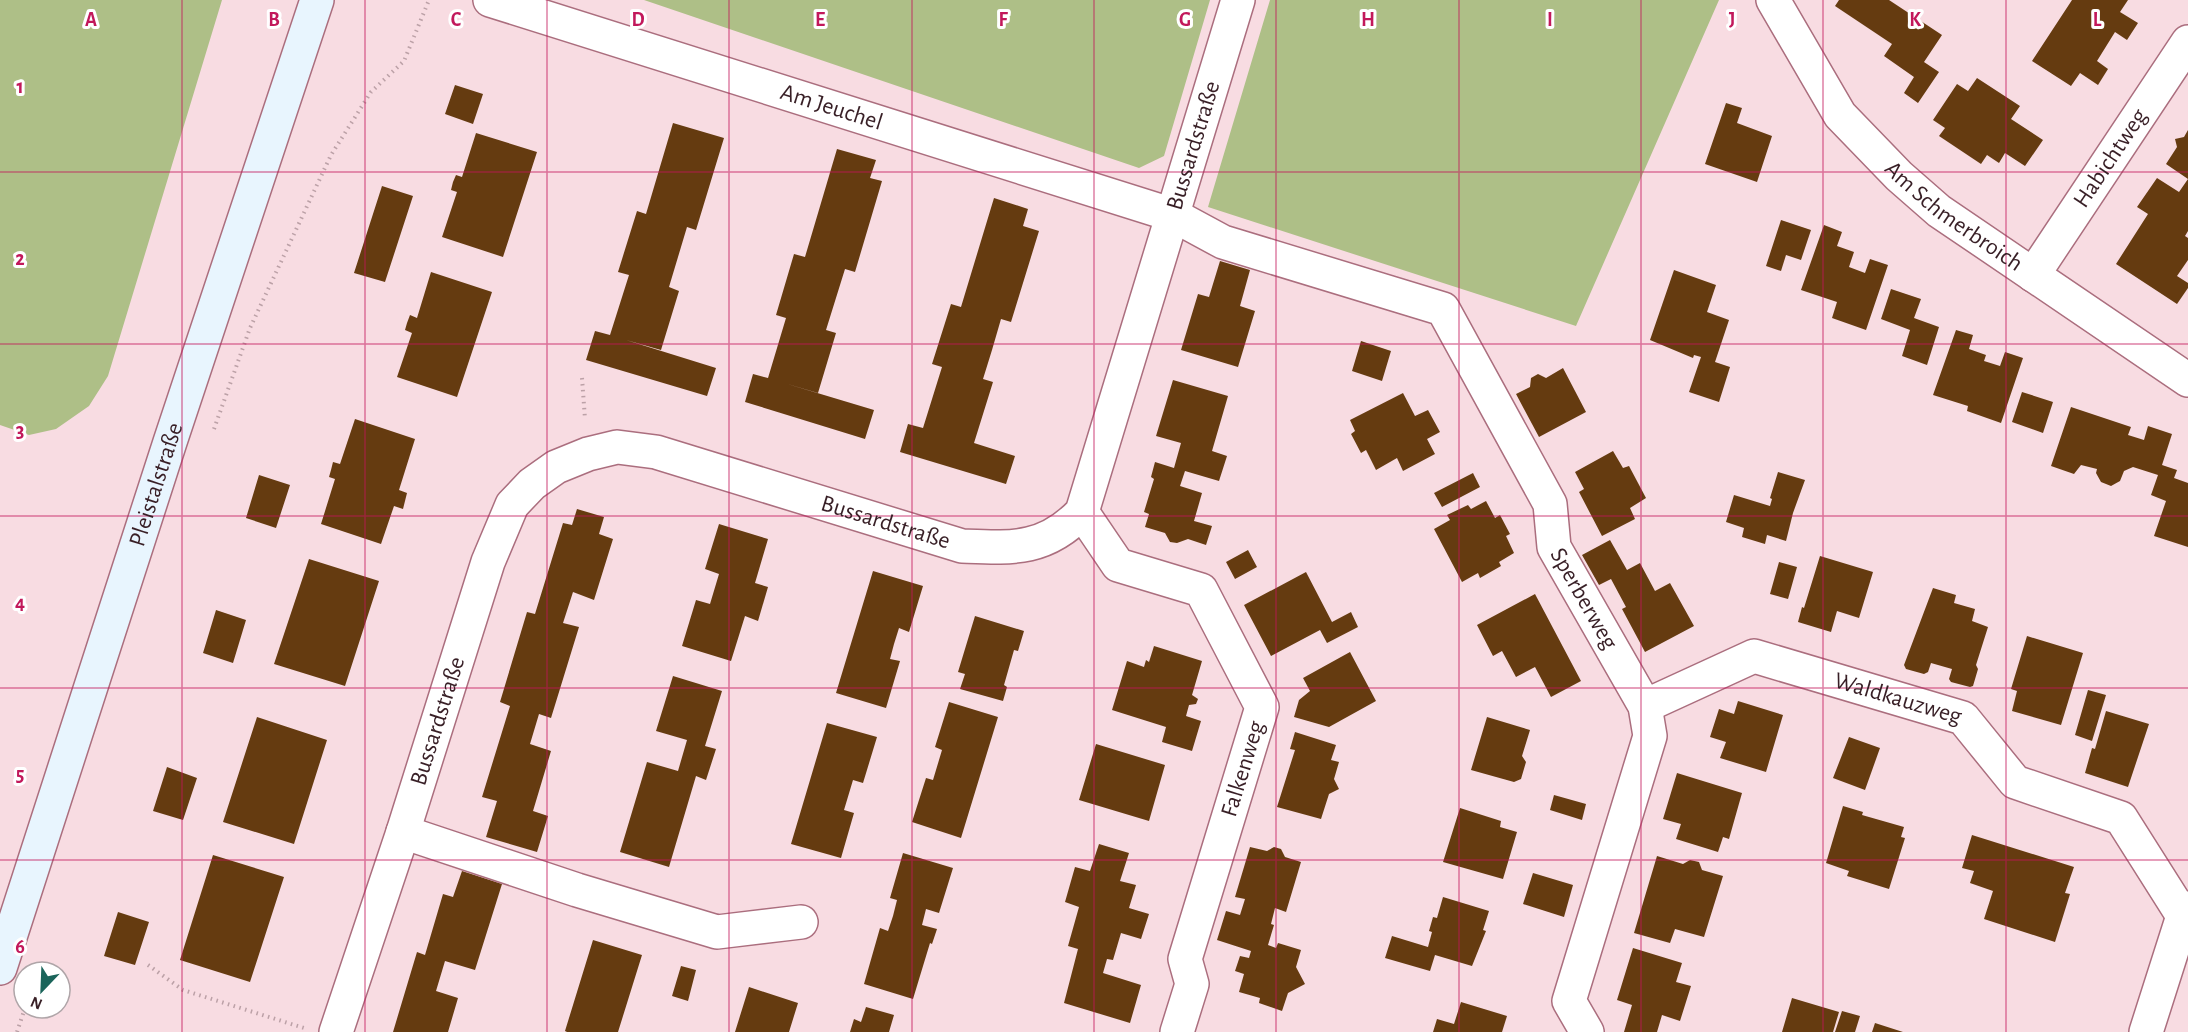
<svg xmlns="http://www.w3.org/2000/svg" width="2188" height="1032" font-family="'Alegreya Sans',sans-serif">
<rect width="100%" height="100%" fill="#f8dce2"/>
<path fill="#aebf87" d="M0 0H222L108 376 89 406 56 429 29 435 0 425Z
M644 0H1210L1164 156 1139 168Z
M1270 0H1719L1576 326 1208 207Z"/>
<path fill="#653b10" d="M1839 0H1889L1942 35 1924 62 1939 72 1918 103 1904 93 1914 77 1884 56 1892 44 1835 6Z
M2072 0H2128L2120 12 2138 23 2127 40 2115 32 2097 61 2108 69 2098 85 2080 73 2071 86 2032 61Z
M1977 78 2020 106 2011 119 2043 140 2025 166 2005 153 1999 163 1987 155 1981 164 1939 136 1945 128 1933 120 1957 84 1968 91Z
M455 85 483 94 473 124 445 114Z
M1726 103 1742 108 1737 123 1772 136 1757 182 1705 164Z
M673 123 724 138 696 230 687 227 669 287 679 291 661 350 626 340 716 368 707 396 586 360 595 331 610 335 629 275 618 272 637 211 646 214Z
M2188 130V231L2185 236 2188 238V260L2177 276 2188 283V288L2177 304 2116 264 2148 214 2137 207 2157 178 2179 192 2188 179 2166 164 2177 147 2175 139 2184 137Z
M476 133 537 152 503 257 442 237 457 192 451 190 453 182 456 175 462 177Z
M837 149 876 160 870 178 882 181 855 272 845 269 826 330 836 333 818 393 784 383 874 410 865 439 745 402 753 374 768 378 786 318 776 315 794 254 805 257Z
M382 186 413 196 385 282 354 273Z
M994 198 1028 209 1023 226 1039 231 1011 322 1001 319 992 350 983 379 993 382 974 443 1015 456 1006 484 900 452 908 424 923 428 942 367 932 364 951 304 961 307Z
M1781 220 1811 230 1801 260 1786 255 1781 271 1766 266Z
M1824 225 1842 232 1837 246 1854 252 1849 267 1865 273 1870 259 1888 265 1866 330 1832 318 1837 302 1801 290Z
M1220 261 1250 270 1240 306 1255 311 1238 367 1181 350 1198 294 1209 297Z
M1674 270 1716 285 1707 312 1729 320 1715 362 1730 367 1719 402 1689 392 1701 357 1694 355 1693 358 1650 340Z
M431 272 492 292 457 397 397 377 412 333 405 330 407 323 410 315 417 318Z
M1891 289 1921 299 1914 318 1939 327 1927 365 1902 356 1910 330 1881 319Z
M1956 330 1973 335 1969 349 1986 355 1984 361 2000 366 2005 352 2023 358 2001 423 1967 411 1968 406 1933 395Z
M1361 341 1391 351 1382 381 1352 371Z
M1563 368 1586 412 1539 437 1516 394 1530 387 1531 378 1538 374 1546 378Z
M1173 380 1228 396 1212 451 1227 456 1219 481 1185 471 1180 486 1202 493 1194 521 1212 526 1206 545 1188 539 1177 543 1170 542 1165 533 1145 527 1149 514 1144 512 1154 479 1151 477 1155 462 1174 468 1181 443 1156 436Z
M2022 392 2053 402 2043 433 2012 422Z
M1403 393 1415 416 1428 410 1440 432 1427 439 1435 454 1403 471 1397 458 1376 470 1366 450 1361 453 1351 434 1355 431 1350 420Z
M2071 407 2131 427 2128 435 2144 440 2148 426 2172 434 2162 465 2177 470 2174 478 2188 483V547L2154 536 2166 501 2151 495 2158 475 2133 467 2124 471 2120 481 2111 486 2101 482 2096 473 2097 469 2081 465 2074 474 2051 466Z
M355 419 415 439 399 490 407 493 403 509 394 506 381 544 321 524 335 479 329 477 331 470 333 462 340 464Z
M1613 451 1623 468 1629 466 1646 498 1630 508 1635 519 1602 536 1579 492 1584 489 1575 472Z
M1778 472 1805 480 1793 513 1786 541 1767 535 1765 544 1742 537 1744 528 1726 522 1734 495 1770 506 1772 499 1770 498Z
M1473 473 1480 487 1442 507 1434 493Z
M259 475 290 485 276 528 246 518Z
M1486 501 1495 518 1500 515 1510 534 1506 536 1514 553 1499 562 1501 566 1480 578 1478 573 1462 582 1434 529 1450 520 1447 515 1468 505 1471 509Z
M577 509 604 517 599 534 613 539 594 600 573 592 563 623 579 627 551 718 539 714 530 744 551 751 533 811 548 816 537 852 486 837 497 801 482 797 510 706 500 702 527 612 535 614 563 523 572 525Z
M719 524 768 539 755 583 768 587 758 621 745 616 731 661 682 646 696 600 710 604 719 574 705 569Z
M1610 540 1627 570 1640 563 1655 591 1670 583 1694 626 1645 652 1622 609 1626 607 1611 579 1599 585 1582 555Z
M1248 550 1257 567 1235 579 1226 562Z
M1820 556 1873 572 1859 618 1837 611 1831 632 1798 622 1802 607 1804 608Z
M309 559 379 581 345 686 274 664Z
M1779 562 1797 567 1788 599 1770 594Z
M873 571 923 586 909 632 899 628 894 644 890 659 900 661 886 708 836 693Z
M1306 572 1332 622 1351 612 1358 627 1327 643 1320 630 1271 656 1244 605Z
M1933 588 1956 595 1954 603 1975 609 1972 621 1988 627 1976 665 1978 669 1973 686 1970 687 1951 682 1949 679 1952 669 1931 663 1928 672 1924 674 1906 669 1904 665Z
M1535 594 1581 681 1551 697 1535 667 1516 677 1502 651 1493 656 1477 625Z
M216 610 246 620 233 663 203 653Z
M975 616 1024 631 1018 651 1014 650 1004 685 1007 687 1003 701 960 689 965 674 958 672Z
M2027 636 2083 653 2061 725 2012 711 2017 691 2011 689Z
M1154 646 1202 661 1192 695 1198 699 1196 704 1189 705 1186 716 1201 721 1192 751 1162 742 1166 727 1112 710 1127 661 1144 667 1146 660 1149 662Z
M1350 652 1376 701 1329 727 1294 717 1299 700 1310 691 1303 678Z
M673 676 722 691 705 746 716 749 706 780 696 776 669 867 620 852 647 762 678 771 687 740 656 731Z
M2088 690 2106 695 2092 741 2075 735Z
M1738 701 1783 715 1766 772 1720 758 1726 742 1710 737 1719 709 1734 714Z
M949 702 998 717 961 838 912 822 926 778 933 780 942 750 935 747Z
M2106 711 2149 724 2128 787 2085 773 2092 748 2095 749Z
M257 717 327 740 294 844 223 822Z
M1487 717 1530 730 1522 756 1526 762 1521 779 1514 782 1471 770Z
M827 723 877 737 863 783 853 780 844 810 854 813 841 858 791 844Z
M1295 732 1336 745 1331 760 1339 762 1334 779 1339 789 1329 794 1321 819 1277 807 1295 750 1290 749Z
M1849 737 1880 748 1865 790 1833 778Z
M1096 744 1165 765 1149 821 1079 800Z
M167 767 197 778 183 820 153 811Z
M1677 773 1742 793 1729 839 1723 837 1718 852 1676 839 1681 824 1663 819Z
M1554 795 1586 804 1582 820 1550 810Z
M1843 806 1863 812 1862 815 1904 827 1901 837 1905 838 1889 889 1847 876 1849 871 1826 863Z
M1460 808 1501 821 1500 827 1517 832 1503 879 1443 862Z
M1972 835 2074 867 2065 893 2070 894 2055 942 1984 919 1993 891 1970 883 1974 871 1962 868Z
M1099 844 1129 853 1120 881 1136 885 1129 908 1149 914 1141 939 1121 933 1113 960 1107 959 1103 973 1141 985 1130 1023 1064 1003 1078 949 1068 946 1079 907 1065 902 1075 867 1090 871Z
M1250 847 1267 851 1274 847 1281 849 1285 857 1301 862 1286 912 1275 908 1271 924 1274 925 1268 945 1276 948 1278 943 1301 950 1296 967 1305 984 1288 993 1282 1011 1259 1003 1260 998 1239 992 1244 974 1235 971 1240 956 1249 958 1251 951 1217 940 1226 911 1240 915 1245 899 1235 897Z
M903 853 953 868 939 913 926 909 922 925 937 929 932 944 930 943 913 999 864 984 880 928 888 931 893 916 897 900 890 898Z
M213 855 284 877 250 982 180 960Z
M1657 856 1683 864 1690 860 1699 862 1702 870 1723 876 1704 937 1675 929 1670 943 1634 933Z
M462 871 502 884 475 970 445 961 436 991 458 998 448 1032H393L417 952 425 955 443 894 453 897Z
M1533 873 1573 885 1564 917 1523 904Z
M1443 897 1489 911 1483 930 1486 931 1472 966 1435 955 1430 971 1385 958 1392 936 1428 947 1432 932 1429 931 1433 917 1437 918Z
M118 912 149 922 135 965 104 956Z
M593 940 642 955 618 1032H567L565 1031Z
M1633 948 1682 963 1676 982 1691 986 1680 1021 1662 1015 1657 1032H1624L1632 1005 1617 1000Z
M681 966 696 970 688 1001 672 996Z
M749 987 798 1003 789 1032H735Z
M1792 998 1839 1012 1833 1032H1782Z
M1461 1002 1507 1016 1502 1032H1433L1437 1019 1454 1024Z
M866 1007 894 1015 889 1032H850L854 1019 861 1022Z
M1842 1011 1860 1016 1855 1032H1835Z
M1875 1023 1903 1032H1872Z"/>
<g fill="none" stroke-linecap="round" stroke-linejoin="round">
<g stroke="#ab6e7e" stroke-width="36">
<g id="minor">
<path id="s1" d="M490 0 1173 215 1223 242 1443 309 1550 504 1554 547 1645 706 1650 736 1569 1001 1587 1032"/>
<path id="s2" d="M1773 0 1840 115 1899 176 1939 211 2188 380"/>
<path id="s3" d="M2033 275 2188 42"/>
<path d="M1082 512 1118 565 1201 590 1262 707 1185 959 1192 984 1177 1032"/>
<path id="s4" d="M1645 706 1754 656 1963 718 2015 782 2121 818 2183 916"/>
<path d="M403 832 577 890 717 932 801 922"/>
<path id="s5" d="M336 1032 403 832 488 562 512 505 532 484 556 467 588 454 617 447 656 452 962 546C1012 548 1045 551 1082 512L1238 0"/>
<path d="M2146 1032 2183 916 2188 908"/>
</g>
</g>
<g stroke="#ab6e7e" stroke-width="36">
<g id="secondary">
<path id="s6" d="M0 968 170 442 317 0"/>
</g>
</g>
<path stroke="#bca1a7" stroke-width="4" stroke-dasharray="1.5 4.5" stroke-linecap="butt" d="M582 378 585 419
M214 429 250 328 331 155 371 92 404 61 429 0
M148 965 183 990 304 1028
M17 1032 25 1008"/>
<use href="#minor" stroke="#fff" stroke-width="33"/>
<use href="#secondary" stroke="#e8f5fe" stroke-width="33"/>
</g>
<path fill="none" stroke="#c2185b" stroke-width="1.5" stroke-opacity="0.55" d="M182 0V1032M365 0V1032M547 0V1032M729 0V1032M912 0V1032M1094 0V1032M1276 0V1032M1459 0V1032M1641 0V1032M1823 0V1032M2006 0V1032M0 172H2188M0 344H2188M0 516H2188M0 688H2188M0 860H2188"/>
<g text-anchor="middle" dominant-baseline="central" stroke-width="6" stroke-linejoin="round" paint-order="stroke">
<g font-size="24" fill="#381f26" stroke="#fff">
<text stroke="none"><textPath href="#s1" startOffset="358">Am Jeuchel</textPath></text>
<text stroke="none"><textPath href="#s5" startOffset="1551">Bussardstraße</textPath></text>
<text stroke="none"><textPath href="#s3" startOffset="140">Habichtweg</textPath></text>
<text stroke="none"><textPath href="#s2" startOffset="286">Am Schmerbroich</textPath></text>
<text stroke="none"><textPath href="#s6" startOffset="508">Pleistalstraße</textPath></text>
<text stroke="none"><textPath href="#s5" startOffset="958">Bussardstraße</textPath></text>
<text stroke="none"><textPath href="#s1" startOffset="1328">Sperberweg</textPath></text>
<text stroke="none"><textPath href="#s4" startOffset="270">Waldkauzweg</textPath></text>
<text stroke="none"><textPath href="#s5" startOffset="327">Bussardstraße</textPath></text>
<text transform="translate(1243 769) rotate(-73)">Falkenweg</text>
</g>
</g>
<g font-size="20" text-anchor="middle" font-weight="bold" fill="#c2185b" stroke="#fff" stroke-width="6" stroke-linejoin="round" paint-order="stroke">
<text x="91" y="26">A</text>
<text x="274" y="26">B</text>
<text x="456" y="26">C</text>
<text x="638" y="26">D</text>
<text x="820" y="26">E</text>
<text x="1003" y="26">F</text>
<text x="1185" y="26">G</text>
<text x="1368" y="26">H</text>
<text x="1550" y="26">I</text>
<text x="1732" y="26">J</text>
<text x="1915" y="26">K</text>
<text x="2097" y="26">L</text>
<text x="20" y="93">1</text>
<text x="20" y="265">2</text>
<text x="20" y="437">3</text>
<text x="20" y="609">4</text>
<text x="20" y="781">5</text>
<text x="20" y="953">6</text>
</g>
<g transform="translate(42 990) rotate(203)"><circle r="28" fill="#ffffff" stroke="#afa5a8" stroke-width="1.5"/>
<path d="M0-4.5L10 22L0 15L-10 22Z" fill="#1a645a"/>
<text y="-9" font-size="16" font-weight="bold" text-anchor="middle" fill="#381f26">N</text>
</g>
</svg>
